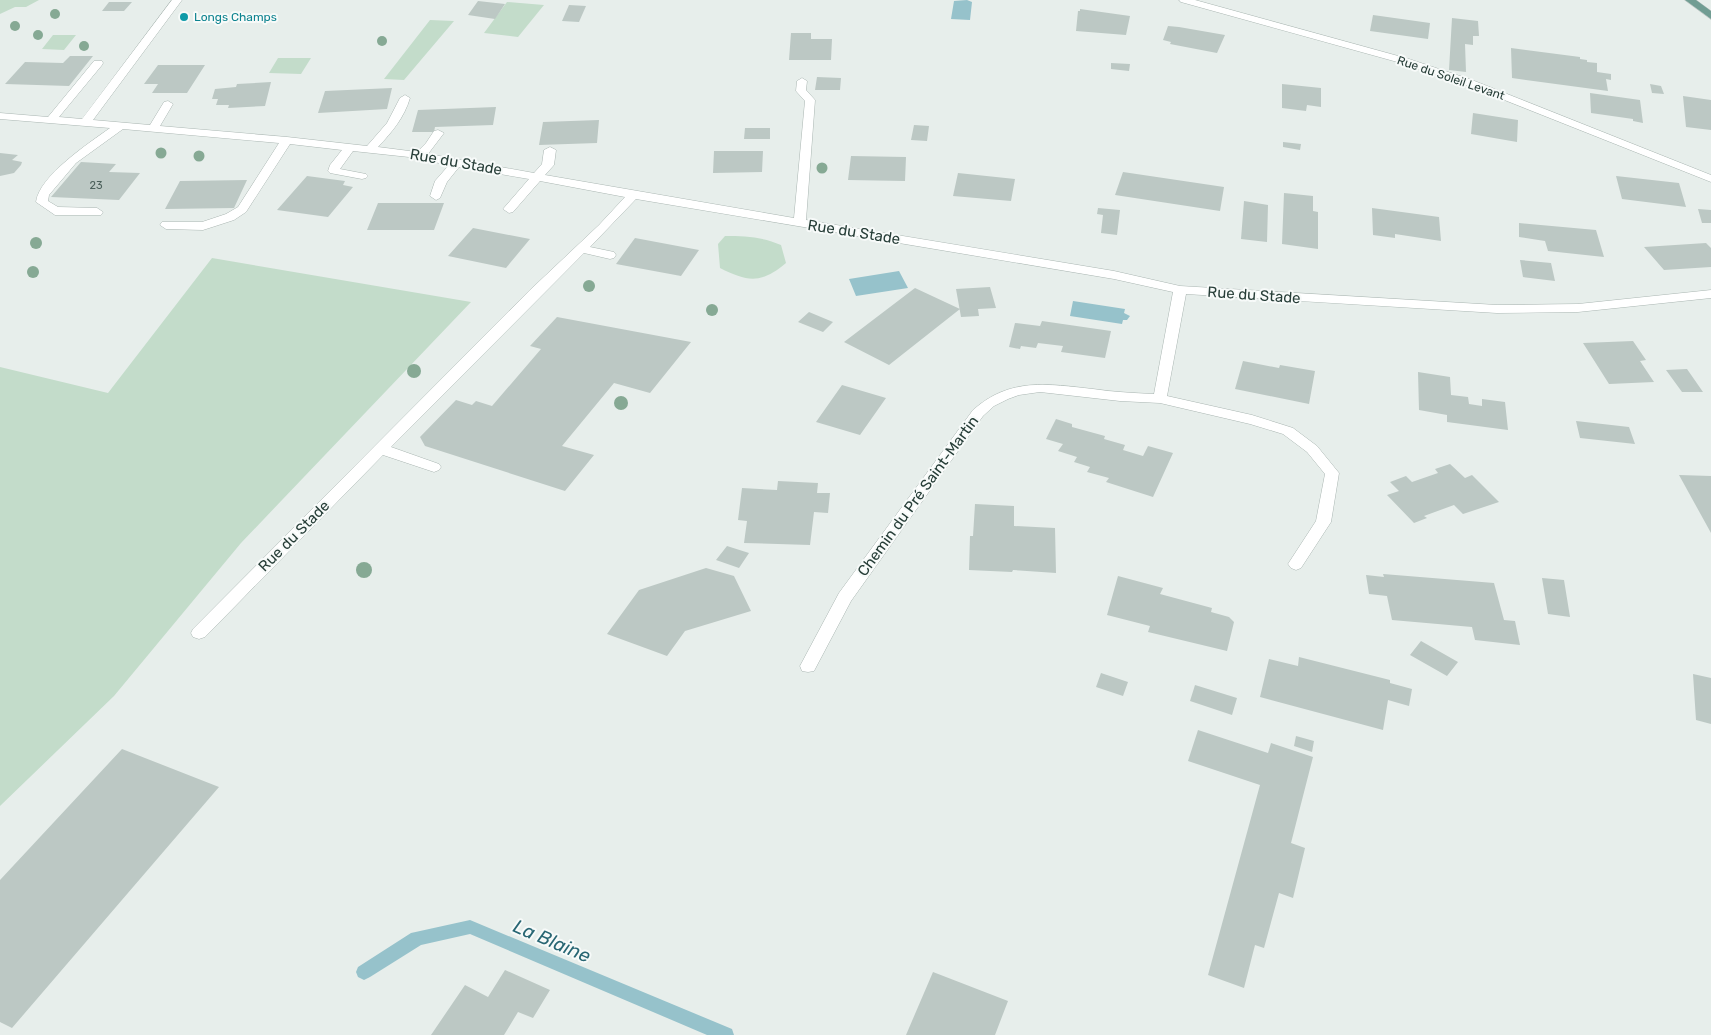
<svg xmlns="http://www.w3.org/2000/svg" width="1711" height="1035" font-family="Rubik,sans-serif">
<rect width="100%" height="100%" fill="#e7eeeb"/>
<path fill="#c3dcca" d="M0 0H39L26 7H15L0 14Z
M507 2 544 5 518 37 484 33Z
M430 20 454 21 404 80 384 79Z
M53 35H76L64 50 42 49Z
M278 58H311L301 74 269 73Z
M725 236C745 236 763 237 781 245L786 263C761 284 748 282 720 268L718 244Z
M212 258 471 302 241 543 114 696 0 806V367L108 393Z"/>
<path fill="#96c2cb" d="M967 0 972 2 970 20 951 19 954 1Z
M899 271 908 288 856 296 849 279Z
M1073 301 1125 309 1124 313 1130 316 1127 320H1123L1122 324 1070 316Z"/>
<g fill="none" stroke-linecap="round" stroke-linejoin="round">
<path fill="#96c2cb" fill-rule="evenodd" d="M470 920 732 1029 734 1035H707L470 934 421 945 370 977 364 980 358 977 356 972 358 967 411 933Z"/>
</g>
<path fill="#bcc8c4" d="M478 1 505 4 495 19 468 15Z
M109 2H132L124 11H102Z
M569 5 586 6 579 22 562 21Z
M1080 9 1130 16 1126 35 1076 31 1078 11H1080Z
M1373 15 1430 23 1428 39 1370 31Z
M1452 18 1478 21 1479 36H1473V45L1465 44 1466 72 1449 70Z
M1168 26 1179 27 1225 35 1217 53 1170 44 1171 42 1163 40Z
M791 33H811V39H832L831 60H789Z
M1511 48 1580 57V59L1587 60V62L1597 63V72L1611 74V80L1606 79 1608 91 1512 78Z
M70 56H93L69 86 5 84 25 62 63 63Z
M1111 63 1130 64 1129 71 1111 69Z
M158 65H205L187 93H152L158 84H144Z
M817 77 841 78 840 90H815Z
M271 82 265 106 228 108 229 105H216L218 99H212L215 89 236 87 237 84Z
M1282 84 1321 88V107L1307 105 1306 111 1282 108Z
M1650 84 1661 86 1664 94 1652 93Z
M392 88 387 109 318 113 325 91Z
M1590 93 1640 100 1643 123 1633 121V119L1591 113Z
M1683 96 1711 100V130L1686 127Z
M496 107 493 125 435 127 434 132H412L418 110Z
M1473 113 1518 120 1517 142 1471 134Z
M599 120 597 143 539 145 543 122Z
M914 125 929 126 927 141 911 140Z
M745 128H770V139H744Z
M1283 142 1301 144 1300 150 1283 147Z
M714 151H763L762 172 713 173Z
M0 153 18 155 12 160 22 162 21 165 14 173 0 176Z
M851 156 906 157 905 181 848 180Z
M81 162 116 164 109 172 140 173 119 200 51 197Z
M1123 172 1224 187 1220 211 1115 195Z
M958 173 1015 179 1011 201 953 196Z
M307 176 345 181 343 185 353 187 328 217 277 210Z
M1616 176 1679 183 1686 207 1622 199Z
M247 180 234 208 165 209 180 181Z
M1284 193 1313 196V211L1318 212V249L1282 244Z
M1244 201 1268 205 1267 242 1241 239Z
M378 203H444L434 230H367Z
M1098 208 1120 210 1117 235 1101 233 1103 215 1097 214Z
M1372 208 1439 217 1441 241 1395 234V238L1373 235Z
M1698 209 1711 210V223H1702Z
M1519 223 1596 230 1604 257 1548 251 1545 241 1519 237Z
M473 228 530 239 506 268 448 256Z
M635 238 699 250 681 276 616 264Z
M1706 243 1711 248V267L1664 270 1644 247Z
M1520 260 1551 263 1555 281 1523 277Z
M990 287 996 308 978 309 979 316 961 317 956 289Z
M915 288 960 309 889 365 844 342Z
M809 312 833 322 823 332 798 322Z
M557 317 691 342 650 393 614 383 562 446 594 455 565 491 425 446 420 437 456 400 472 405 476 401 492 406 541 349 530 346Z
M1042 321 1111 331 1105 358 1061 352 1063 346 1038 343 1036 348 1021 346 1020 349 1009 347 1015 323 1040 326Z
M1633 341 1646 360 1640 361 1654 382 1609 384 1583 343Z
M1243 361 1279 368 1280 365 1315 371 1309 404 1235 389Z
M1687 369 1703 392H1682L1666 370Z
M1418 372 1450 377 1451 395 1468 397 1469 404 1482 406V399L1505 402 1508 430 1447 422V415L1419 410Z
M842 385 886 398 860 435 816 422Z
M1056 419 1072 424V427L1105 436 1104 439 1125 445 1123 450 1143 456 1148 446 1173 453 1153 497 1106 482 1109 478 1087 472 1090 467 1074 462 1077 457 1058 451 1063 444 1046 439Z
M1576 421 1629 427 1635 444 1580 438Z
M1450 464 1465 478 1472 475 1499 502 1463 514 1454 505 1424 516 1427 518 1414 523 1387 495 1399 491 1390 482 1406 476 1412 482 1438 473 1435 469Z
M1679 475 1711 476V533Z
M778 481 818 483 817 493H830L828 513 814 512 810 545 744 543 747 521 738 520 742 488 777 490Z
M975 504 1014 506V526L1055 528 1056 573 1013 570 1012 572 969 570 970 536H973Z
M727 546 749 553 739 568 716 560Z
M706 568 734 576 751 611 685 631 667 656 607 634 639 590Z
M1383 574 1494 583 1504 620 1515 621 1520 645 1475 640 1472 627 1392 620 1387 596 1369 594 1366 575 1384 577Z
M1118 576 1163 588 1160 594 1212 608 1211 612 1229 617 1234 622 1227 651 1148 632 1150 626 1107 615Z
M1542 578 1564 580 1570 617 1548 614Z
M1421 641 1458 662 1447 676 1410 655Z
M1299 657 1390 680V683L1412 689 1409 706 1388 700 1383 730 1260 697 1269 659 1298 666Z
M1101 673 1128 682 1123 696 1096 687Z
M1693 674 1711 678V724L1696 720Z
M1195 685 1237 698 1232 715 1190 701Z
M1198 730 1268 753 1271 743 1313 757 1291 843 1305 848 1293 898 1279 893 1264 948 1255 945 1244 988 1208 975 1260 785 1188 761Z
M1296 736 1314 741 1312 752 1294 746Z
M122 749 219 787 12 1028 0 1022V880Z
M505 970 550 990 533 1018 518 1012 504 1035H431L465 985 488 997Z
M933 972 1008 1001 995 1035H906Z"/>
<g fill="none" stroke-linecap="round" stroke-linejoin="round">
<g stroke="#aab6b2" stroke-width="1">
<path id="minor" d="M172 0H182L93 120 150 125 164 102 168 101 173 104 160 126 287 137 367 146 387 123 400 98 405 95 410 98C404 118 392 132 378 147L417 152 426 143 434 131 438 130 444 133 428 154 534 173 542 164 544 150 550 147 556 150 554 165 545 175 794 218 805 101 796 91 797 81 802 78 807 81 806 90 815 100 806 220 1114 271 1180 286 1497 305 1578 304 1711 290V298L1578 312 1497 313 1186 294 1167 396 1252 415 1293 428 1317 446 1339 473 1331 522 1301 568 1296 570 1291 568 1288 564 1316 521 1325 474 1307 452 1283 434 1250 424 1160 403 1120 401 1040 392 1019 395 1008 399 994 406 983 416 851 601 814 671 808 672 802 671 800 666 839 593 973 410C1010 377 1048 384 1093 389 1113 392 1133 393 1154 394L1173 292 1114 279 636 199 590 247 614 252 616 255 614 258 610 259 584 253 391 447 439 464 441 467 439 470 434 472 383 455 205 637 199 639 193 637 191 633 193 629 529 291 599 225 625 197 540 181 513 212 509 213 503 209 529 179 459 167 447 182 440 198 436 200 430 196 435 181 449 165 409 157 353 151 340 169 366 174 368 176 366 178 362 179 330 173 328 171 330 165 342 150 290 144 246 212 234 220 203 230 166 229 160 225 162 222H202L226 214 238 207 279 143 123 129 76 163 49 195 48 201 58 207 97 208 103 212 101 215H55L36 202C39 176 89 143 110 128L0 119V113L48 117 94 61H102L103 63 102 65 59 117 82 119Z
M1179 0H1195L1409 59 1472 80 1711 175V182L1464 84 1401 63 1181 2Z"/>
</g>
<g stroke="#c3c9c7" stroke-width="1">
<path id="major" d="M1685 0H1696L1711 11V19Z"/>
</g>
<use href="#minor" fill="#fff" fill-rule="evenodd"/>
<use href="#major" fill="#719d93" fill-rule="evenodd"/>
</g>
<g fill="#86a994">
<circle cx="55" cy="14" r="5"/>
<circle cx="15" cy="26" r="5"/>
<circle cx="38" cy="35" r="5"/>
<circle cx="382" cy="41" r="5"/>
<circle cx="84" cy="46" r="5"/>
<circle cx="161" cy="153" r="5.5"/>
<circle cx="199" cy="156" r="5.5"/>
<circle cx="822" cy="168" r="5.5"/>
<circle cx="36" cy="243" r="6"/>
<circle cx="33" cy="272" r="6"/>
<circle cx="589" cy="286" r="6"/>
<circle cx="712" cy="310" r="6"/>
<circle cx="414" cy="371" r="7"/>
<circle cx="621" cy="403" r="7"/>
<circle cx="364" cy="570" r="8"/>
</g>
<circle fill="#0f9aa8" stroke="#f7faf9" stroke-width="2" cx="184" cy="17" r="5"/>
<g text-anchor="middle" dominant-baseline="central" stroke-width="4" stroke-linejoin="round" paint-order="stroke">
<g font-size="11" fill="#4c605b">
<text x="96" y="185">23</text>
</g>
<g font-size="12" fill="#0d838f" stroke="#f7faf9" text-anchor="start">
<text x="194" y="17">Longs Champs</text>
</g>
<g font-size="12" fill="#273e38" stroke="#f7faf9">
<text transform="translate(1451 78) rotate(19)">Rue du Soleil Levant</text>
</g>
<g font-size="15" fill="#273e38" stroke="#f7faf9">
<text transform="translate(456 162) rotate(10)">Rue du Stade</text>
<text transform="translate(854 232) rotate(9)">Rue du Stade</text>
<text transform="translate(1254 295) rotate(4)">Rue du Stade</text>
<text transform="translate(918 496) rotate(-54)">Chemin du Pré Saint-Martin</text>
<text transform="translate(294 536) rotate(-45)">Rue du Stade</text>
</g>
<g font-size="19" font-style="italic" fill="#286673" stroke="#f7faf9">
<text transform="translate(552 941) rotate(23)">La Blaine</text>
</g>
</g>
</svg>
